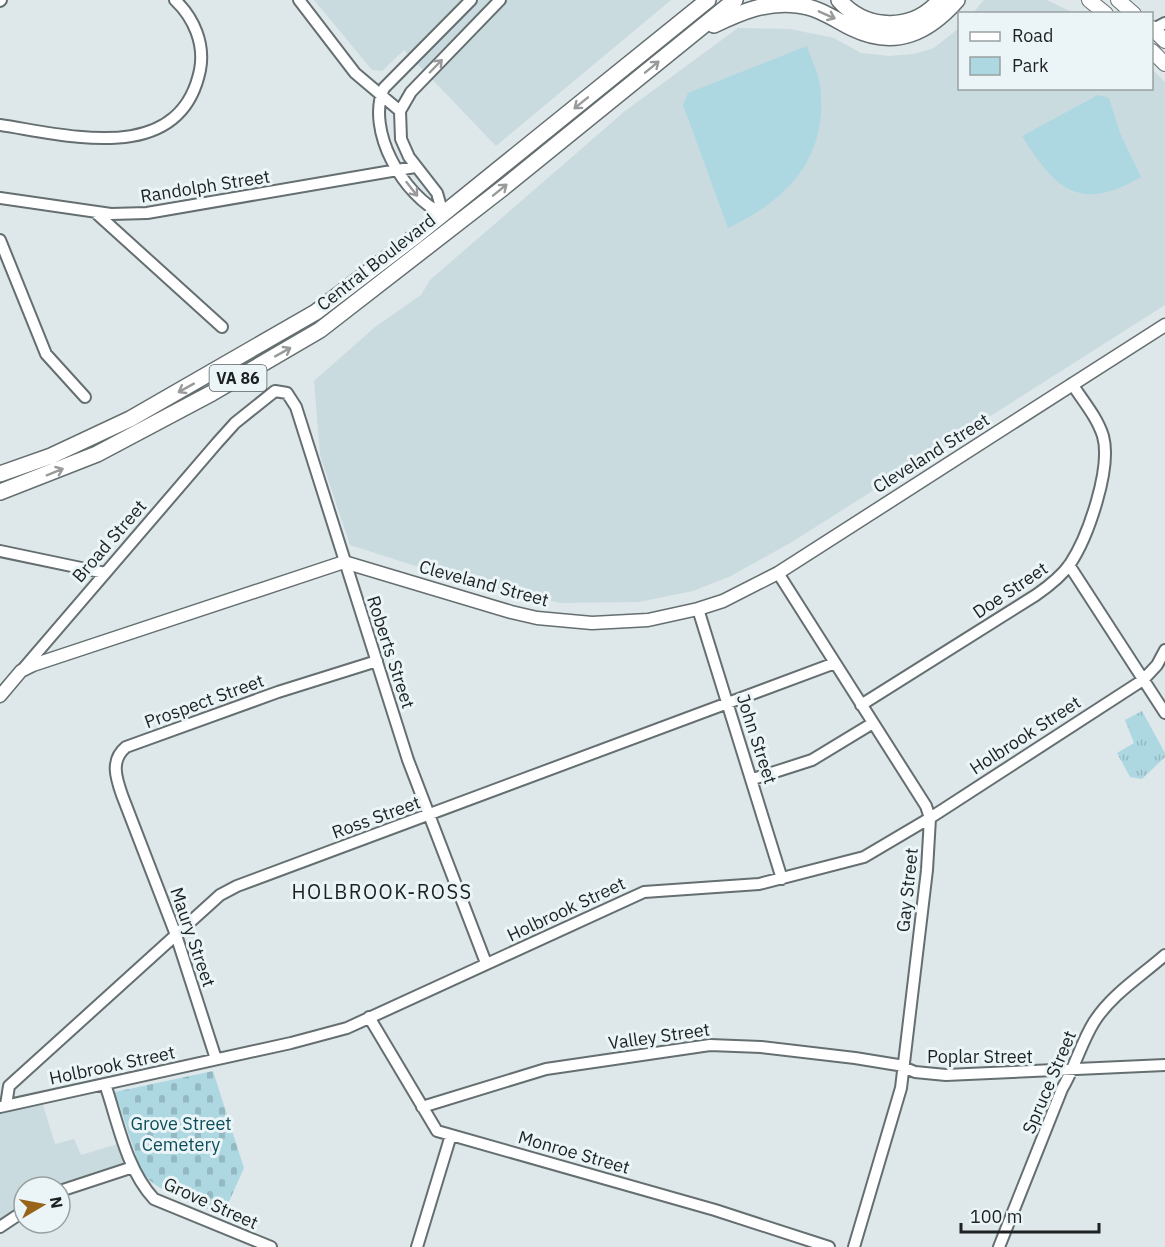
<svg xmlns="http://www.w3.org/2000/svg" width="1165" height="1247" font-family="'IBM Plex Sans',sans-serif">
<defs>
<pattern id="cemetery-stones" width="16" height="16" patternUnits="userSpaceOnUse" patternTransform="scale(1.5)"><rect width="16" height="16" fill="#add8e2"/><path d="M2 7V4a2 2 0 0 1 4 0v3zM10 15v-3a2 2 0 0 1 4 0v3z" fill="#94b9c2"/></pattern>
<pattern id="park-tufts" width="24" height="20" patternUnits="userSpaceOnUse" patternTransform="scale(1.5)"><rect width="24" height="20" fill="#add8e2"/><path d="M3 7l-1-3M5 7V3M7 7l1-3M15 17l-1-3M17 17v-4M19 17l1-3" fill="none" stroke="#94b9c2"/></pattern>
</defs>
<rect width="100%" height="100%" fill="#dee7ea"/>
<path fill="#c9dbdf" d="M314 0H671L496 146 404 50 382 71 372 70Z
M984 0H1047L1074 13H973Z
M738 28 790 29 834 38 861 53 889 56 914 54 934 48 959 28 960 88H1152V69L1165 82V305L792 542 731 576 693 591 639 602 561 603 459 580 350 545 320 455 314 381 375 327 421 295 430 280 625 111Z
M42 1102 55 1144 74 1139 81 1155 121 1143 129 1165 60 1187H24V1207L0 1222V1114Z"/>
<path fill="#add8e2" d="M807 46C811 59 818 72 820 85 829 157 788 200 728 228L683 105 688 93Z
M1098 95 1109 98 1120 133 1141 177C1079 213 1055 189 1022 136Z"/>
<path fill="url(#cemetery-stones)" d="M213 1071 244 1168 223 1215C199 1204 151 1192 140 1168L115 1092Z"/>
<path fill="url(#park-tufts)" d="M1142 711 1165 753V757L1142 779 1130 777 1117 753 1134 743 1125 720Z"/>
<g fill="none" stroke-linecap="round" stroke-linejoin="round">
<g stroke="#656e70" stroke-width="14">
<path id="minor" d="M299 0 355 73 400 111
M0 1 1 0
M1152 30 1165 23
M400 111 401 139 409 157 437 193 443 214C404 197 365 130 384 88L471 0
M400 111 411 92 500 0
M0 125C68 135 180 167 200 70 205 44 194 18 175 0
M0 198 111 214 147 213 415 167
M95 212 222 327
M0 240 46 354 85 397
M0 551 105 573
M1069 565 1165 713
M778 573 926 806 930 818 927 870 901 1088 854 1247
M698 609 782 879
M23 669 217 443 235 423 275 391 287 393 296 407 408 760 486 963
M861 705 1036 595C1049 586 1061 577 1070 564 1088 537 1112 468 1103 436 1097 417 1083 401 1072 384
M753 779 812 760 873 723
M369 1017 437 1131 715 1210 829 1247
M216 1059 176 935 122 795C116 778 110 760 126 747L278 692 377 661
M105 1084C118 1122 126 1169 154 1199L271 1247
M6 1105 9 1086 220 895 237 886 835 663
M0 1107 291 1043 347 1028 644 892 759 884 864 857 930 818 1143 680 1157 665 1165 650
M422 1107 546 1069 710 1045 761 1047 855 1058 898 1065 915 1072 946 1075 1165 1065
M60 1191 133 1167
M0 1227 24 1211
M417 1247 451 1135
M999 1247 1062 1089C1075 1067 1081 1043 1094 1022 1111 995 1141 976 1165 955"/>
</g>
<g stroke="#656e70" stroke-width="15">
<path id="tertiary" d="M0 696 21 671 33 665 344 562 511 612 537 618 592 623 648 620 698 609 723 601 778 573 1165 325"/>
</g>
<g stroke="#656e70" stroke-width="16">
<path id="secondary" d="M1089 0 1106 14
M1118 0 1134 14
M1152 28 1165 41
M1152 51 1165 64"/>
</g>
<g stroke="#656e70" stroke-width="18">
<path id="primary" d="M839 0C866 31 913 32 940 0
M714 25C741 12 767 1 797 5 818 7 834 19 852 28 895 49 928 33 957 0
M0 474 51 456 130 419 316 312 417 235 708 0
M0 492 97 454 212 393 320 330 503 188 735 0"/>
</g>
<use href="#minor" stroke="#fff" stroke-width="10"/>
<use href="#tertiary" stroke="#fff" stroke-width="12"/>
<use href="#secondary" stroke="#fff" stroke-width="14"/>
<use href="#primary" stroke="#fff" stroke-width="15"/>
</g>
<defs><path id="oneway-shaft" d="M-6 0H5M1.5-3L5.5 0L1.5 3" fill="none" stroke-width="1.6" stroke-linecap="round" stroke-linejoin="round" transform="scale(1.5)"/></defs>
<g stroke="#999b9b">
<use href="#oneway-shaft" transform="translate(827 15) rotate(24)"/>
<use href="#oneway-shaft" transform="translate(436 66) rotate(-46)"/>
<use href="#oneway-shaft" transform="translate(652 67) rotate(-39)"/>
<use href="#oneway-shaft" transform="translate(581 103) rotate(141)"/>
<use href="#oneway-shaft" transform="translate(412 189) rotate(52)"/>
<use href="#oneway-shaft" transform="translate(500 190) rotate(-39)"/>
<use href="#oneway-shaft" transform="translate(283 352) rotate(-29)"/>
<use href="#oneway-shaft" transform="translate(186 388) rotate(151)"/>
<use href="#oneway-shaft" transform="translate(55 472) rotate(-22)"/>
</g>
<g text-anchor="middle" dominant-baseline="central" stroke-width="6" stroke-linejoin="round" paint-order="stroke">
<rect fill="#ebf5f7" stroke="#5b6161" stroke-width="1.5" x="209.5" y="365" width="57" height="26" rx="4.5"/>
<g font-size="16" font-weight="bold" fill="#1d2121">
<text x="238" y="378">VA 86</text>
</g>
<g font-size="18" fill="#1d2121" stroke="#ebf5f7">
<text transform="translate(205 186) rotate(-9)">Randolph Street</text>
<text transform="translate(376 262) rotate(-38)">Central Boulevard</text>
<text transform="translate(931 453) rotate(-32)">Cleveland Street</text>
<text transform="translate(109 541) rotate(-49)">Broad Street</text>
<text transform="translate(484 583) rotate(15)">Cleveland Street</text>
<text transform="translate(1010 590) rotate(-34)">Doe Street</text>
<text transform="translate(391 652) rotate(72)">Roberts Street</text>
<text transform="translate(204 701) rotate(-20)">Prospect Street</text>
<text transform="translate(1025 735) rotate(-33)">Holbrook Street</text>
<text transform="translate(757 739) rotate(72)">John Street</text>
<text transform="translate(376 817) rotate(-20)">Ross Street</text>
<text transform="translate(907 890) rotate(-84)">Gay Street</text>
<text transform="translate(566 909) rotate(-25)">Holbrook Street</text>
<text transform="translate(193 937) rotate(71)">Maury Street</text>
<text transform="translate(659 1036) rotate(-8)">Valley Street</text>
<text x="980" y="1056">Poplar Street</text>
<text transform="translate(112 1065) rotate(-12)">Holbrook Street</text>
<text transform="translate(1049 1082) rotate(-67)">Spruce Street</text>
<text transform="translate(574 1152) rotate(16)">Monroe Street</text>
<text transform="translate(211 1203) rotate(24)">Grove Street</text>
</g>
<g font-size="18" fill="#0b4e59" stroke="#ebf5f7">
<text x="181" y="1123">Grove Street<tspan x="181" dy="21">Cemetery</tspan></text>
</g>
<g font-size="20" letter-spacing="1.5" fill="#1d2121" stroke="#ebf5f7">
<text x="382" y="891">HOLBROOK-ROSS</text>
</g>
</g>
<rect x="958" y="12" width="195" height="78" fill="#ebf5f7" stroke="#99a0a1" stroke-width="1.5"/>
<rect x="970" y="32" width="30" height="9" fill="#ffffff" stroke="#99a0a1" stroke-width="1.5"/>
<text x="1012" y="42" font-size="18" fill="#1d2121">Road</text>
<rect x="970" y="57" width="30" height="18" fill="#add8e2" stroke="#99a0a1" stroke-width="1.5"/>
<text x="1012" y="72" font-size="18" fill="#1d2121">Park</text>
<g transform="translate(42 1205) rotate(80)"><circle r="28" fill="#ebf5f7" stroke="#99a0a1" stroke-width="1.5"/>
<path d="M0-4.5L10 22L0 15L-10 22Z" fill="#976419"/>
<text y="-9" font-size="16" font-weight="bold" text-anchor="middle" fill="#1d2121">N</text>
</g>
<path d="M961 1223v9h138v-9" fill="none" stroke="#1d2121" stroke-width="3"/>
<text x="970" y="1223" font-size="18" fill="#1d2121" stroke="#ebf5f7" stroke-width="4.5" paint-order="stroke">100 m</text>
</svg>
